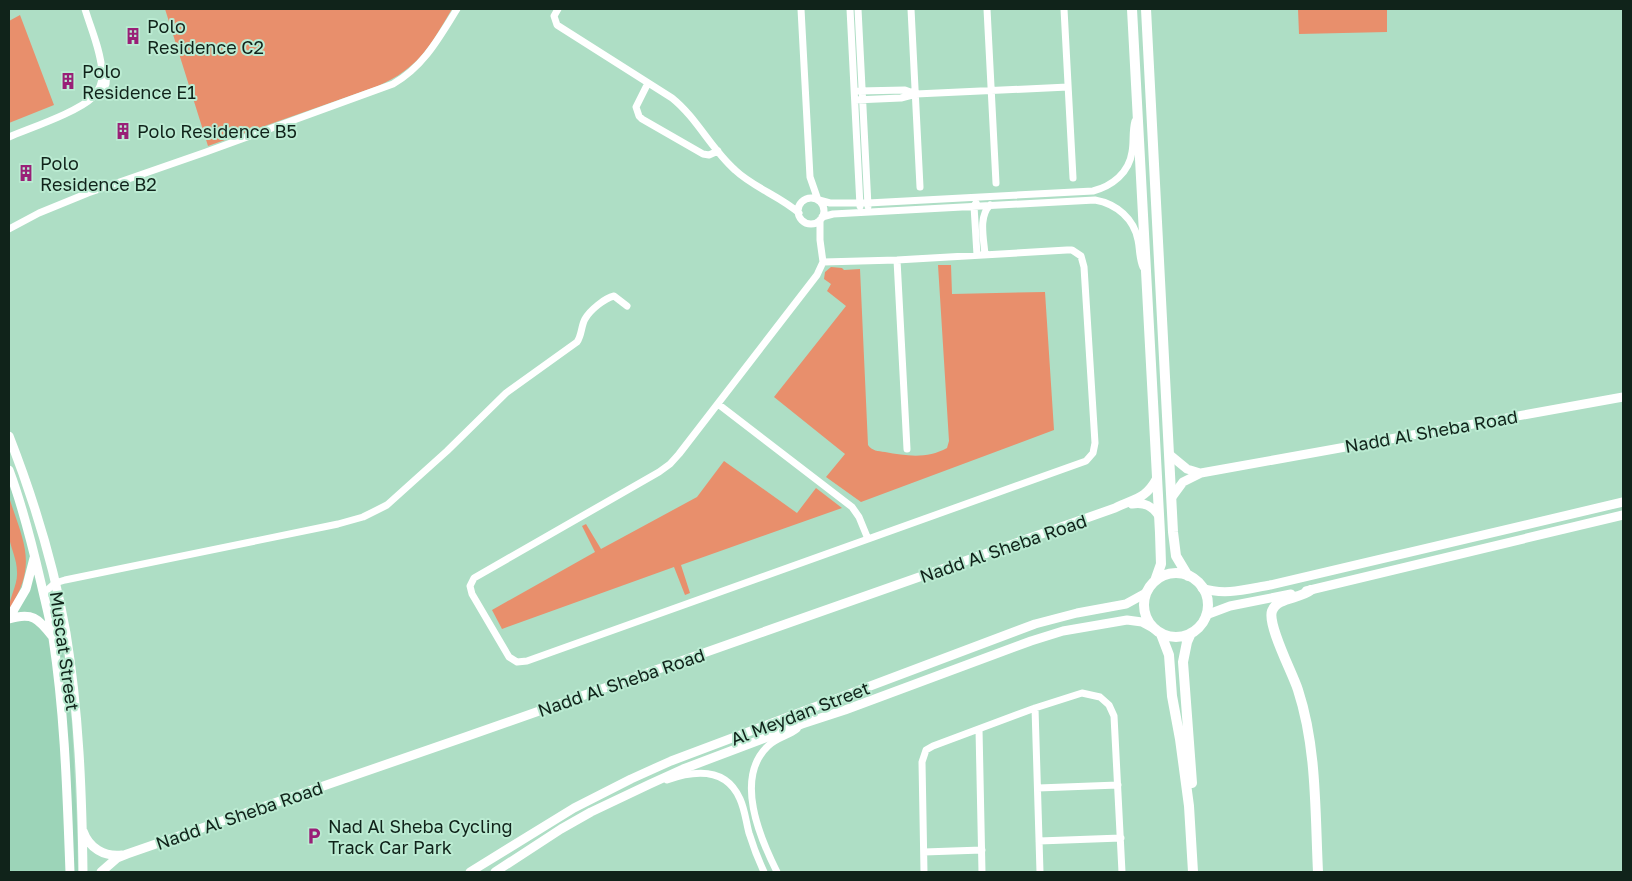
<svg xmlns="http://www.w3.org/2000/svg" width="1632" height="881" font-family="'Golos Text',sans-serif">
<rect width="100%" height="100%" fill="#aedec5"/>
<path fill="#9cd4b8" d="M9 483 28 537 62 643 72 725 77 826 78 872H9Z"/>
<path fill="#e88f6c" d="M165 9H452C430 46 419 68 378 86L208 146Z
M1298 9H1387V32L1299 34Z
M20 15 54 105 9 123V21Z
M938 265H951L952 294 1045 292 1054 430 861 502 826 477 845 454 774 397 846 306 827 291 831 284 824 279 825 272 831 267 842 268 844 270 860 269 868 445C872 451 878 451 885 452 907 456 927 459 947 448L949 441Z
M724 461 797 513 816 488 842 508 681 565 690 593 685 595 674 567 502 629 492 610 595 552 582 526 586 524 601 549 697 497Z
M9 497C24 544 38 564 9 610 9 597 18 585 17 572 17 559 11 549 9 537 7 525 9 510 9 497Z"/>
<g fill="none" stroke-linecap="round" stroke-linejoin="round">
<path stroke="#fff" stroke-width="7" d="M558 9 554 16 557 25 672 98C697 118 711 149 735 170 754 188 780 196 799 213
M801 9 810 177 818 200
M850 9 860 206
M858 9 868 206
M911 9 920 187
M987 9 996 183
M1064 9 1073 178
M648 83 636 107 639 116 642 119 703 154 709 155 718 151
M859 91 905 90 916 94
M100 96 106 84 107 71
M855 100 901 98 916 94 1068 87
M9 137C30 128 78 112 93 97 99 91 103 81 102 72 101 51 91 29 85 9
M798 211a13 13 0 1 1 26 0a13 13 0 1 1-26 0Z
M819 200 830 203H868L1093 191C1112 186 1129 173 1132 152 1134 142 1132 132 1135 121
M976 203 974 206 977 255
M822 217 833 214 1095 200C1117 204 1134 219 1138 240 1140 249 1139 258 1143 267
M820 220V240L823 262
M9 229 39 213 88 193 206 152 393 84C424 66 439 38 457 9
M1067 250H1072L1081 256 1084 267 1095 443 1093 453 1086 461 527 661 517 662 509 657 472 594 470 586 474 578 659 472 670 464 679 454 817 275 823 262 897 260Z
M985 255C984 239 978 217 990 205
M897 260 907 449
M718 404 852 507 859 517 868 539
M44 593 55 583 65 580 338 524 363 517 387 505 447 451 506 393 577 342C582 335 581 326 585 319 590 310 605 298 614 296L627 306
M1035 708 1040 872
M979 729 982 872
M667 780C695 770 726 767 740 799 745 810 746 822 749 833 753 846 758 859 764 872
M1038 788 1118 785
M1039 841 1121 838
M924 852 982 850
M777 872C760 838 734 778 768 746 776 738 788 736 797 729
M924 872 922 762 926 750 933 746 1035 708 1082 693 1100 697 1109 705 1114 716 1122 872"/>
<path stroke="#fff" stroke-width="9" d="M9 436C34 500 54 566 66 633 79 712 82 793 83 872
M1170 455 1187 469 1200 473
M9 470C23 507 32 544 41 583 45 601 50 619 53 638 65 716 67 794 70 872
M1172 497 1183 482 1201 473 1623 397
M1132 504C1145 502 1152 506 1159 516
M1202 588C1225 596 1247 589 1270 585L1623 502
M1306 591 1623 515
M1206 615 1230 606 1291 594
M9 618 26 589 34 558
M9 619C32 612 38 618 52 636
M83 831C89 848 104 857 122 855
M101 872 117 858 127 854 468 736 1115 508C1135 498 1145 500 1157 478
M470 872 574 808 631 779 671 761 1035 624 1077 613 1126 604 1146 593
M495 872 561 829 591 812 650 784 683 769 802 724 845 710 1031 641 1063 631 1127 620 1142 622 1155 629"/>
<path stroke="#fff" stroke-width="10" d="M1132 9 1160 533 1161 564 1155 581
M1146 9 1173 532 1176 556 1188 576
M1144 605a32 32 0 1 1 64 0a32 32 0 1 1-64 0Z
M1311 590C1300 599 1277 597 1272 611 1267 625 1293 674 1298 690 1317 748 1315 812 1318 872
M1191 633 1187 642 1183 662 1192 783
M1161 634 1169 655 1172 696 1180 739 1189 806 1193 872"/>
</g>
<defs>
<g id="building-bare" transform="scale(1.35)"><path d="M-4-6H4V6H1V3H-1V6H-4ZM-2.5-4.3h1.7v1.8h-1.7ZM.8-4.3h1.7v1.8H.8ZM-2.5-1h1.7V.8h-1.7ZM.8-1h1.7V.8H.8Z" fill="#991f77" stroke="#bbebd2" stroke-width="2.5" paint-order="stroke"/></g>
<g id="parking-bare" transform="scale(1.35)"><path d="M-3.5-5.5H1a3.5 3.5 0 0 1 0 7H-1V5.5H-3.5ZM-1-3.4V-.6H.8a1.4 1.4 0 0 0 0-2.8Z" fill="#991f77" stroke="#bbebd2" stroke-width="2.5" paint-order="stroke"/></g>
</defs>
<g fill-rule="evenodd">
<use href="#building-bare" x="133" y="36"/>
<use href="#building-bare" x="68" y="81"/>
<use href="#building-bare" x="123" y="131"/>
<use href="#building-bare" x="26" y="173"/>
<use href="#parking-bare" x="314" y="836"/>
</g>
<g text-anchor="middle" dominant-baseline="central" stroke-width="4" stroke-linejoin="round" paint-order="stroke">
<g font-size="18" fill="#10231a" stroke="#bbebd2" text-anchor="start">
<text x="147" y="26">Polo<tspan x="147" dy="21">Residence C2</tspan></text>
<text x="82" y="71">Polo<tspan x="82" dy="21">Residence E1</tspan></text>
<text x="137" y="131">Polo Residence B5</text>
<text x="40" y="163">Polo<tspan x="40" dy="21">Residence B2</tspan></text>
<text x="328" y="826">Nad Al Sheba Cycling<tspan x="328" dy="21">Track Car Park</tspan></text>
</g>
<g font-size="18" fill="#10231a" stroke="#bbebd2">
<text transform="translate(1431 431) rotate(-10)">Nadd Al Sheba Road</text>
<text transform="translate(1003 548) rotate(-19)">Nadd Al Sheba Road</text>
<text transform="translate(65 651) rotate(82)">Muscat Street</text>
<text transform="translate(621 682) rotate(-19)">Nadd Al Sheba Road</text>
<text transform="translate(800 713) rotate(-21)">Al Meydan Street</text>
<text transform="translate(239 815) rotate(-19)">Nadd Al Sheba Road</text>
</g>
</g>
<rect width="1632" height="881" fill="none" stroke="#10231a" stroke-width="20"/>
</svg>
